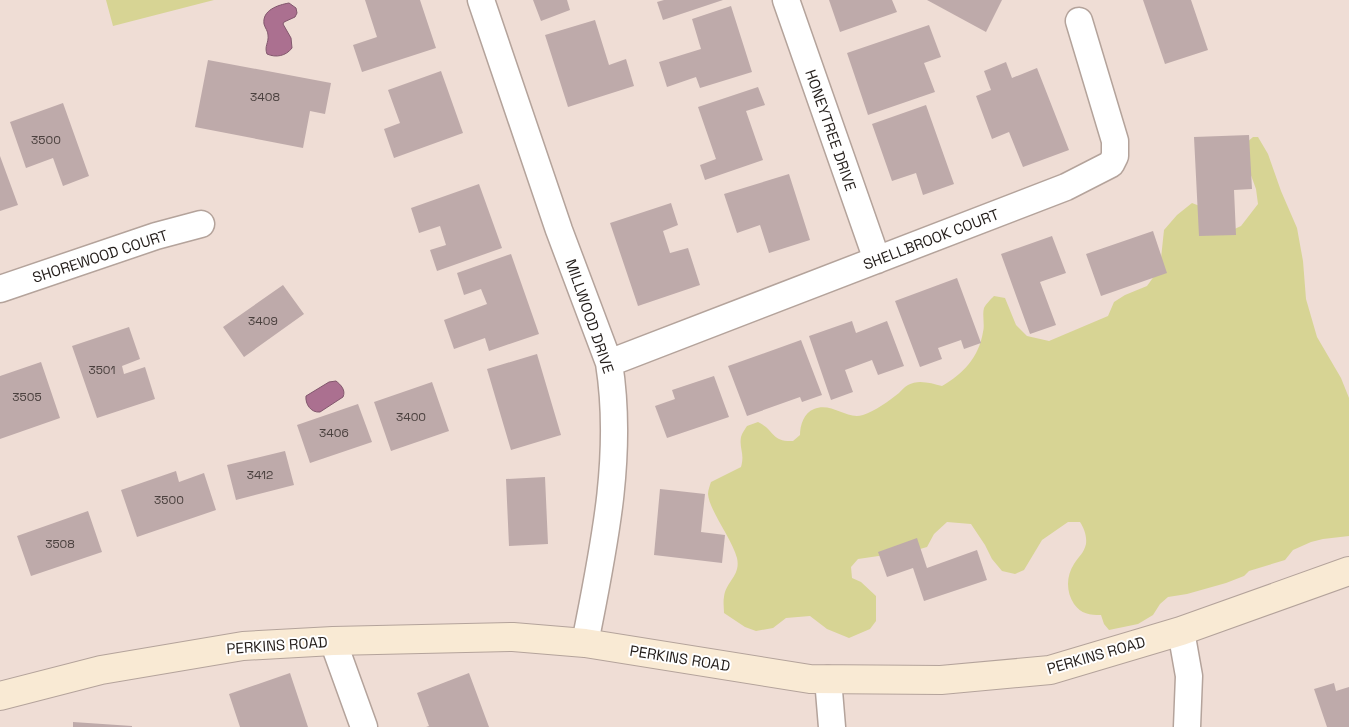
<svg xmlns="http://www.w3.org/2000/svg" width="1349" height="727" font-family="'Space Grotesk',sans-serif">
<rect width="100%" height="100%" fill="#efddd5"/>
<path fill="#d7d494" d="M106 0H214L113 26Z
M1253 137H1258L1268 154 1281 191 1297 228 1303 261 1306 299 1317 337 1341 378 1349 398V536L1323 539 1311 542 1293 550 1285 560 1249 571 1244 576 1226 583 1187 594 1168 597 1160 604 1153 615 1138 624 1109 630 1104 624 1101 615C1090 615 1081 614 1074 604 1066 592 1066 576 1074 564 1079 556 1084 553 1086 544 1087 536 1084 528 1080 522H1068L1042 540 1024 570 1015 574 1002 571 992 559 985 545 971 524 947 522 934 534 927 547 913 551 858 559 851 567 852 578 861 582 876 596V621L870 629 849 638 827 629 810 616 786 618 773 628 756 631 745 627 724 613C724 608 723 602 724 597 726 581 741 576 737 558 732 539 709 510 708 494 708 490 710 485 711 482L741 467C745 453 739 449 741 437 742 433 745 429 747 426L758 422C775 430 771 442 793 441L800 435C800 425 804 413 814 409 832 402 846 420 863 415 875 411 889 401 899 393 902 390 904 387 908 385 918 379 931 383 942 386 963 374 979 357 983 332 985 325 982 315 984 308 986 304 991 299 994 296L1005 298 1016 325 1027 336 1049 341 1108 316 1114 302 1125 295 1147 286 1160 268 1164 230 1177 215 1192 203 1205 208 1228 232 1241 226 1258 204 1256 189 1248 167 1246 143Z"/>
<path fill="#ab7090" stroke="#82576d" d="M289 3 296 8 297 13 295 17 284 22 283 24 291 38 292 48C286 56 276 58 267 54 264 46 269 43 268 35 268 31 265 28 264 24 262 10 278 5 289 3Z
M336 381C341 385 346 390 343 397L320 412C311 413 305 404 306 396L329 382Z"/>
<path fill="#beaaaa" d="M365 0H420L436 48 362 72 353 45 377 37Z
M533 0H567L570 10 541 21Z
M664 0H723L663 20 657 2Z
M829 0H892L897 12 840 32Z
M927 0H1002L986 32Z
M1143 0H1191L1208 50 1165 64Z
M731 6 752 72 700 88 696 77 667 87 659 62 701 49 692 19Z
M595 20 609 65 626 59 634 86 568 107 545 35Z
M929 25 941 57 924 63 935 92 868 115 847 53Z
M208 60 331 83 325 114 310 111 303 148 195 127Z
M1006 62 1012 78 1037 68 1069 150 1023 167 1009 132 992 139 976 96 991 90 984 71Z
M441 71 463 133 394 158 384 129 400 123 388 90Z
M758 87 765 105 746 111 763 160 705 180 700 165 716 159 698 107Z
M63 103 89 176 63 186 53 158 26 168 10 122Z
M926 105 954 184 923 195 916 173 892 181 872 124Z
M1249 135 1252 189 1234 190 1236 235 1199 236 1194 137Z
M0 156 18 205 0 211Z
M789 174 810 240 769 253 760 225 737 233 724 194Z
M479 184 502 248 437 271 430 250 446 245 440 226 419 233 411 208Z
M671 203 678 225 663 231 670 253 688 248 700 285 638 306 610 223Z
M1153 231 1167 273 1101 296 1086 254Z
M1052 236 1066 273 1040 282 1056 325 1030 334 1001 254Z
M511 254 539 334 489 351 485 338 454 349 444 320 487 304 481 289 464 295 457 273Z
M957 278 981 343 964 349 961 340 938 348 942 359 920 367 895 301Z
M283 285 304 314 244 357 223 327Z
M852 321 856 333 887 321 904 366 878 375 872 360 845 370 853 392 831 400 809 336Z
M129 327 140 359 122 366 124 374 145 367 155 399 97 418 72 346Z
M801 340 822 395 802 402 800 397 747 416 728 366Z
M537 354 561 435 511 450 487 369Z
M41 362 60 418 0 439V376Z
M714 376 729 417 667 438 655 406 675 399 672 390Z
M432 382 449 431 391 451 374 402Z
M358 404 372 442 310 463 297 425Z
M285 451 294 485 236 500 227 465Z
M176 471 179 482 204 473 216 510 137 537 121 490Z
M545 477 548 544 509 546 506 479Z
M660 489 705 494 701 532 725 535 722 563 654 555Z
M88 511 102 552 31 576 17 536Z
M917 538 927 568 977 550 987 580 924 601 913 568 887 577 878 552Z
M290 673 308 727H240L229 694Z
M469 673 489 727H426L429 726 417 693Z
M1334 683 1336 691 1349 687V727H1327L1314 689Z
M73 722 132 726V727H73Z"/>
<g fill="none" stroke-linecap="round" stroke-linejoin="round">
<g stroke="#b4a39b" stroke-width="29">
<path id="street" d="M481 0 559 230 609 363C624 457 603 551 585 643
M786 0 877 260
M0 289 156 236 201 224
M609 363 1066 187 1111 164 1115 156V141L1079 21
M1181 631 1189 676 1187 727
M333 641 364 727
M828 679 832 727"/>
</g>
<g stroke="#b4a39b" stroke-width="30">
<path id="secondary" d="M0 696 101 670 243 646 333 641 513 637 585 643 810 679 941 680 1050 670 1181 631 1349 571"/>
</g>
<use href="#street" stroke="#fff" stroke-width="26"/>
<use href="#secondary" stroke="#f9ead4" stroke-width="28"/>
</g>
<g text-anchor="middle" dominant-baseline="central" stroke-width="4" stroke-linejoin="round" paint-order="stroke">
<g font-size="12" fill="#4a403e">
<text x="265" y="97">3408</text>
<text x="46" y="140">3500</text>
<text x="263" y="321">3409</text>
<text x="102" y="370">3501</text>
<text x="27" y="397">3505</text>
<text x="411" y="417">3400</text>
<text x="334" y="433">3406</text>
<text x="260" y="475">3412</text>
<text x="169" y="500">3500</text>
<text x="60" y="544">3508</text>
</g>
<g font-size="15" fill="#231d1a" stroke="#fff">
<text transform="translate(831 130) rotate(71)">HONEYTREE DRIVE</text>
<text transform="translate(931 239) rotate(-21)">SHELLBROOK COURT</text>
<text transform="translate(100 256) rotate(-18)">SHOREWOOD COURT</text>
<text transform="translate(590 316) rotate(71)">MILLWOOD DRIVE</text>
<text transform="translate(277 645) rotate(-4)">PERKINS ROAD</text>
<text transform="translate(1096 655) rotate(-16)">PERKINS ROAD</text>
<text transform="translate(680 658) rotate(9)">PERKINS ROAD</text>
</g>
</g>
</svg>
